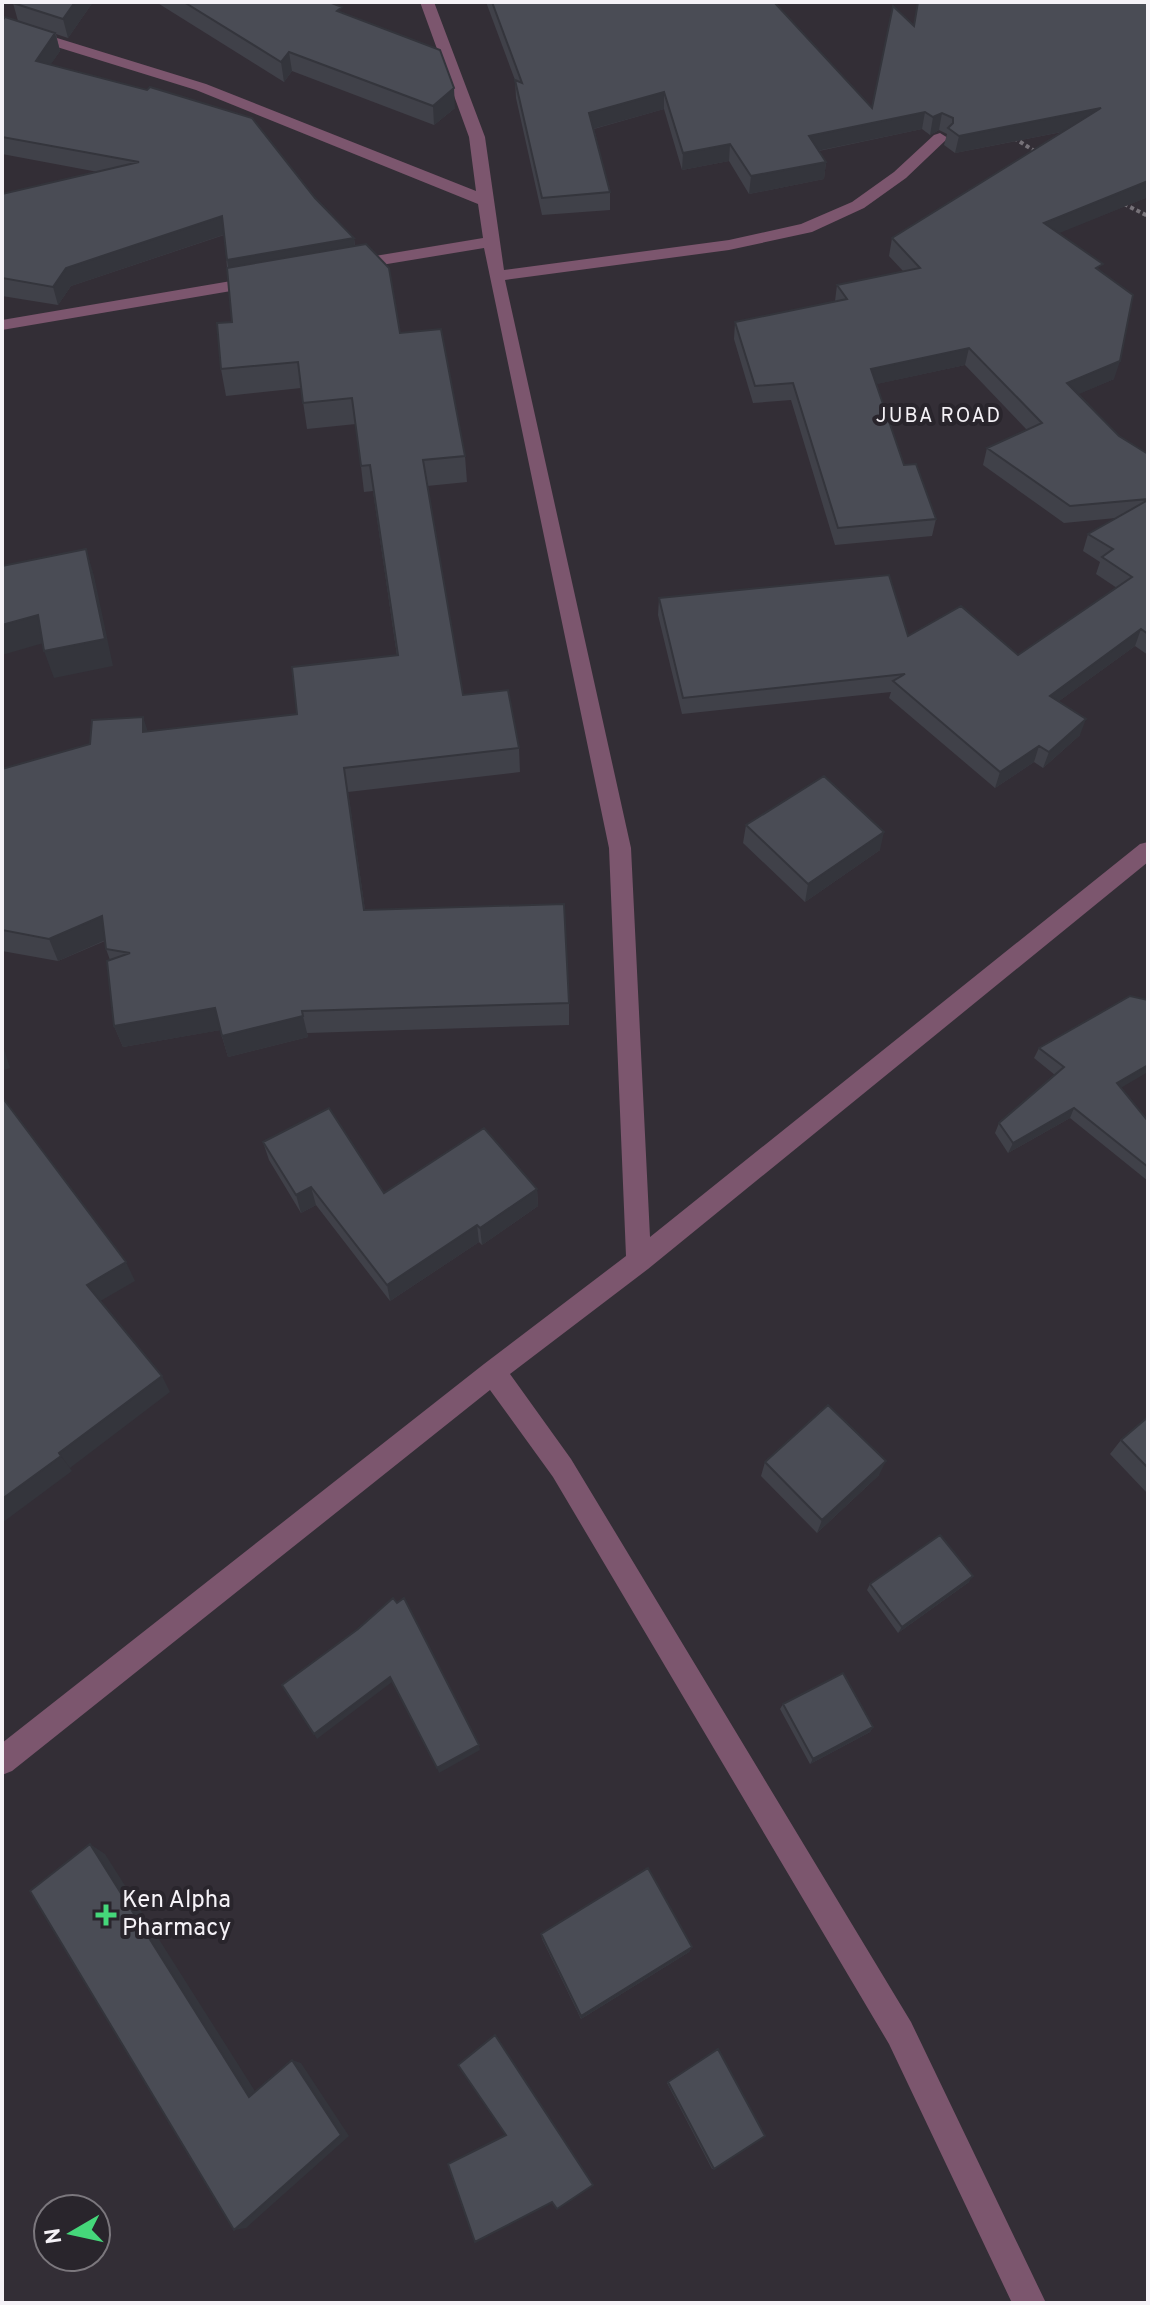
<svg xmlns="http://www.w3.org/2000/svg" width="1150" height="2305" font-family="Overpass,sans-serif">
<rect width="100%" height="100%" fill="#332e36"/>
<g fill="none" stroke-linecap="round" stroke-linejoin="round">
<path stroke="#777279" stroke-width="4" stroke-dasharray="4 3" stroke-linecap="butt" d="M1014 138 1036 152
M1124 204 1148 216"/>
<path fill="#7c566e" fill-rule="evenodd" d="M420 2H434L485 137 504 270 729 240 801 224 852 202 894 172 934 135 940 133 948 138 906 178 864 208 812 232 729 250 505 280 631 848 650 1237 1140 844 1148 842V862L648 1269 510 1374 571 1459 911 2022 1046 2303H1012L889 2044 553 1477 490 1390 12 1771 2 1775V1743L484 1364 626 1256 609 848 484 248 351 270 343 265 351 260 483 238 478 204 196 90 2 30V21L206 84 476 191 469 137Z
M260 276 266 277 269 281 266 285 2 330V320Z"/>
</g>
<path fill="#404149" d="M93 2 68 38 56 34 60 51 50 65 315 198 354 238 355 246 465 456 467 482 427 486 463 695 519 748 520 772 348 792 365 910 569 1003V1025L307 1033 308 1037 228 1057 220 1030 123 1047 114 1026 110 960 106 949 105 941 58 961 2 951V769L148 731 297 714 397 656 373 491 364 492 356 424 307 429 301 388 226 396 221 369 232 322 224 235 71 286 58 305 2 296V194L98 172 2 154V21H18L13 3Z
M156 2H329L455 108 434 125 292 71 284 82Z
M486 2H774L872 108 914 26 1148 2V197L1058 233 1101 271 1114 379 1078 394 1119 436 1148 454V655L1135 646 1059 701 1080 735 1043 768 1034 762 995 788 889 698 891 692 682 714 658 615 659 598 908 636 1018 655 1117 588 1096 574 1100 562 1083 551 1088 534 1116 518 1064 523 983 465 987 448 1027 430 965 365 876 384 904 465 936 519 932 536 835 545 791 400 753 403 734 339 735 322 835 301 837 285 903 271 889 256 892 238 1062 132 955 153 944 145 947 134 939 130 930 135 922 129 819 151 826 162 824 179 749 194 729 161 682 170 664 109 594 129 610 192V210L542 215 516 98 515 80Z
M746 825 880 850 805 902 743 843Z
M1039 1048 1121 1088 1148 1121V1181L1070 1118 1008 1153 995 1133 999 1123 1055 1075 1034 1058Z
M263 1142 384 1193 537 1189 538 1206 482 1245 479 1242 390 1301 316 1205 301 1213 269 1160Z
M1148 1417V1494L1110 1454 1121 1440Z
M765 1462 879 1475 817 1533 761 1476Z
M969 1582 898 1633 867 1590 870 1584Z
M783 1704 873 1727 870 1732 810 1764 780 1709Z
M541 1934 692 1947 689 1952 581 2019 542 1939Z
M718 2049 714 2169H712L667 2083Z"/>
<path fill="#34353c" d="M75 2H93L68 38 63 19Z
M55 33 60 51 41 79 36 61Z
M289 52 292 71 284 82 281 62Z
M454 88 455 108 434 125 433 106Z
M664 92V109L589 130V113Z
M1101 108 1096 125 955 153 959 136Z
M925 112 922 129 807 153 809 136Z
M942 113 939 130 930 135 933 117Z
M730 144 729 161 682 170 683 153Z
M826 162 824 179 749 194 751 176Z
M1148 181V197L1040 241 1044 223Z
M222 216 226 234 71 286 58 305 53 287 66 268Z
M354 238 356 257 230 278 227 260Z
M969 348 965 365 868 386 871 369Z
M1120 361 1114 379 1063 401 1067 383Z
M2 477 3 479 2 570Z
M86 549 94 576 113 666 54 678 44 651Z
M38 615 47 642 2 655V625Z
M1141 629 1135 646 1044 712 1050 696Z
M143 717 151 741 143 732Z
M1086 719 1080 735 1043 768 1049 752Z
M1039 746 1034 762 995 788 1000 772Z
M884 832 880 850 805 902 808 884Z
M102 916 110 938 58 961 49 939Z
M215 1008 221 1030 123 1047 114 1026Z
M303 1016 308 1037 228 1057 222 1036Z
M2 1042 10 1068 2 1071Z
M1148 1065V1072L1112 1093 1117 1083Z
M1074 1108 1070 1118 1008 1153 1013 1143Z
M311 1187 316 1205 301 1213 296 1195Z
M537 1189 538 1206 482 1245 480 1228Z
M477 1225 479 1242 390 1301 387 1285Z
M126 1262 135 1281 97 1303 87 1285Z
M162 1376 170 1392 70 1468 59 1453Z
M61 1456 72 1471 2 1523V1499Z
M886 1461 879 1475 817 1533 822 1520Z
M973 1576 969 1582 898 1633 902 1627Z
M390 1677 392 1682 317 1739 314 1734Z
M873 1727 870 1732 810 1764 813 1759Z
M479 1745 480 1750 439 1773 437 1768Z
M90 1844 105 1854 260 2099 249 2097Z
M692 1947 689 1952 581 2019V2016Z
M292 2060 301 2063 349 2136 246 2228 234 2230Z"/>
<path fill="#4a4c55" stroke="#34353c" stroke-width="2" d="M14 2H75L63 19 13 3Z
M184 2H329L342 7 337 11 440 50 454 88 433 106 289 52 281 62Z
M492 2H774L872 108 893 6 914 26 918 2H1148V181L1044 223 1103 264 1096 268 1133 295 1120 361 1067 383 1119 436 1148 454V499L1070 506 987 448 1042 423 969 348 871 369 904 465 916 464 936 519 838 528 793 383 755 386 735 322 847 299 837 285 920 268 892 238 1101 108 959 136 948 128 953 123V118L942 113 933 117 925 112 809 136 826 162 751 176 730 144 683 153 664 92 589 113 610 192 542 198 515 80 522 83Z
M5 17 55 33 36 61 147 90 150 87 252 118 315 198 354 238 227 260 222 216 66 268 53 287 2 278V194L139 162 2 137V21Z
M366 244 389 268 400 333 441 329 465 456 423 460 463 695 508 690 519 748 344 768 364 910 564 904 569 1003 302 1011 303 1016 222 1036 215 1008 114 1026 107 961 130 953 106 949 102 916 49 939 2 930V769L90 744 92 720 143 717V732L297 714 292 667 398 655 370 465 361 466 352 398 303 403 298 362 221 369 217 323 232 322 227 268Z
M1148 500V634L1141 629 1050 696 1086 719 1049 752 1039 746 1000 772 893 681 905 674 683 698 659 598 889 575 908 636 961 606 1018 655 1132 577 1102 557 1113 549 1088 534Z
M86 549 105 639 44 651 38 615 2 625V566Z
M824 776 884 832 808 884 746 825Z
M1130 996 1148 1000V1065L1117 1083 1148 1121V1167L1074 1108 1013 1143 999 1123 1064 1067 1039 1048Z
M2 1097 126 1262 87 1285 162 1376 59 1453 61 1456 2 1499Z
M329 1108 384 1193 484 1128 537 1189 480 1228 477 1225 387 1285 311 1187 296 1195 263 1142Z
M828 1405 886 1461 822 1520 765 1462Z
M1148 1417V1468L1121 1440Z
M940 1535 973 1576 902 1627 870 1584Z
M393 1598 397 1603 404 1598 479 1745 437 1768 390 1677 314 1734 282 1685 358 1629Z
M843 1673 873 1727 813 1759 783 1704Z
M90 1844 249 2097 292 2060 341 2135 234 2230 30 1891Z
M648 1868 692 1947 581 2016 541 1934Z
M495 2035 593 2185 557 2209 552 2202 475 2242 448 2164 506 2135 458 2065Z
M718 2049 765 2136 714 2169 668 2082Z"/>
<path fill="#45d77a" stroke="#29252c" stroke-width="3" d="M102 1903h8v8h8v8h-8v8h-8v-8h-8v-8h8z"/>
<g text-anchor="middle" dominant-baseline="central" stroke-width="8" stroke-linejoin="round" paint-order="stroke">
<g font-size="20" letter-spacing="2" fill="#f5f2f7" stroke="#29252c">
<text x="939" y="417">JUBA ROAD</text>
</g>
<g font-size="24" fill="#f5f2f7" stroke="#29252c" text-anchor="start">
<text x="122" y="1901">Ken Alpha<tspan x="122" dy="28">Pharmacy</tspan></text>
</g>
</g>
<rect width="1150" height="2305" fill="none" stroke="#f5f2f7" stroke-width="8"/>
<g transform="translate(72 2233) rotate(261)"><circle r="38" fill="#29252c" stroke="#7b777d" stroke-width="2"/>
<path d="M0-6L14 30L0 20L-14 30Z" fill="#45d77a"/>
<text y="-12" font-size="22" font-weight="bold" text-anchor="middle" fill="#f5f2f7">N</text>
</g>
</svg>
